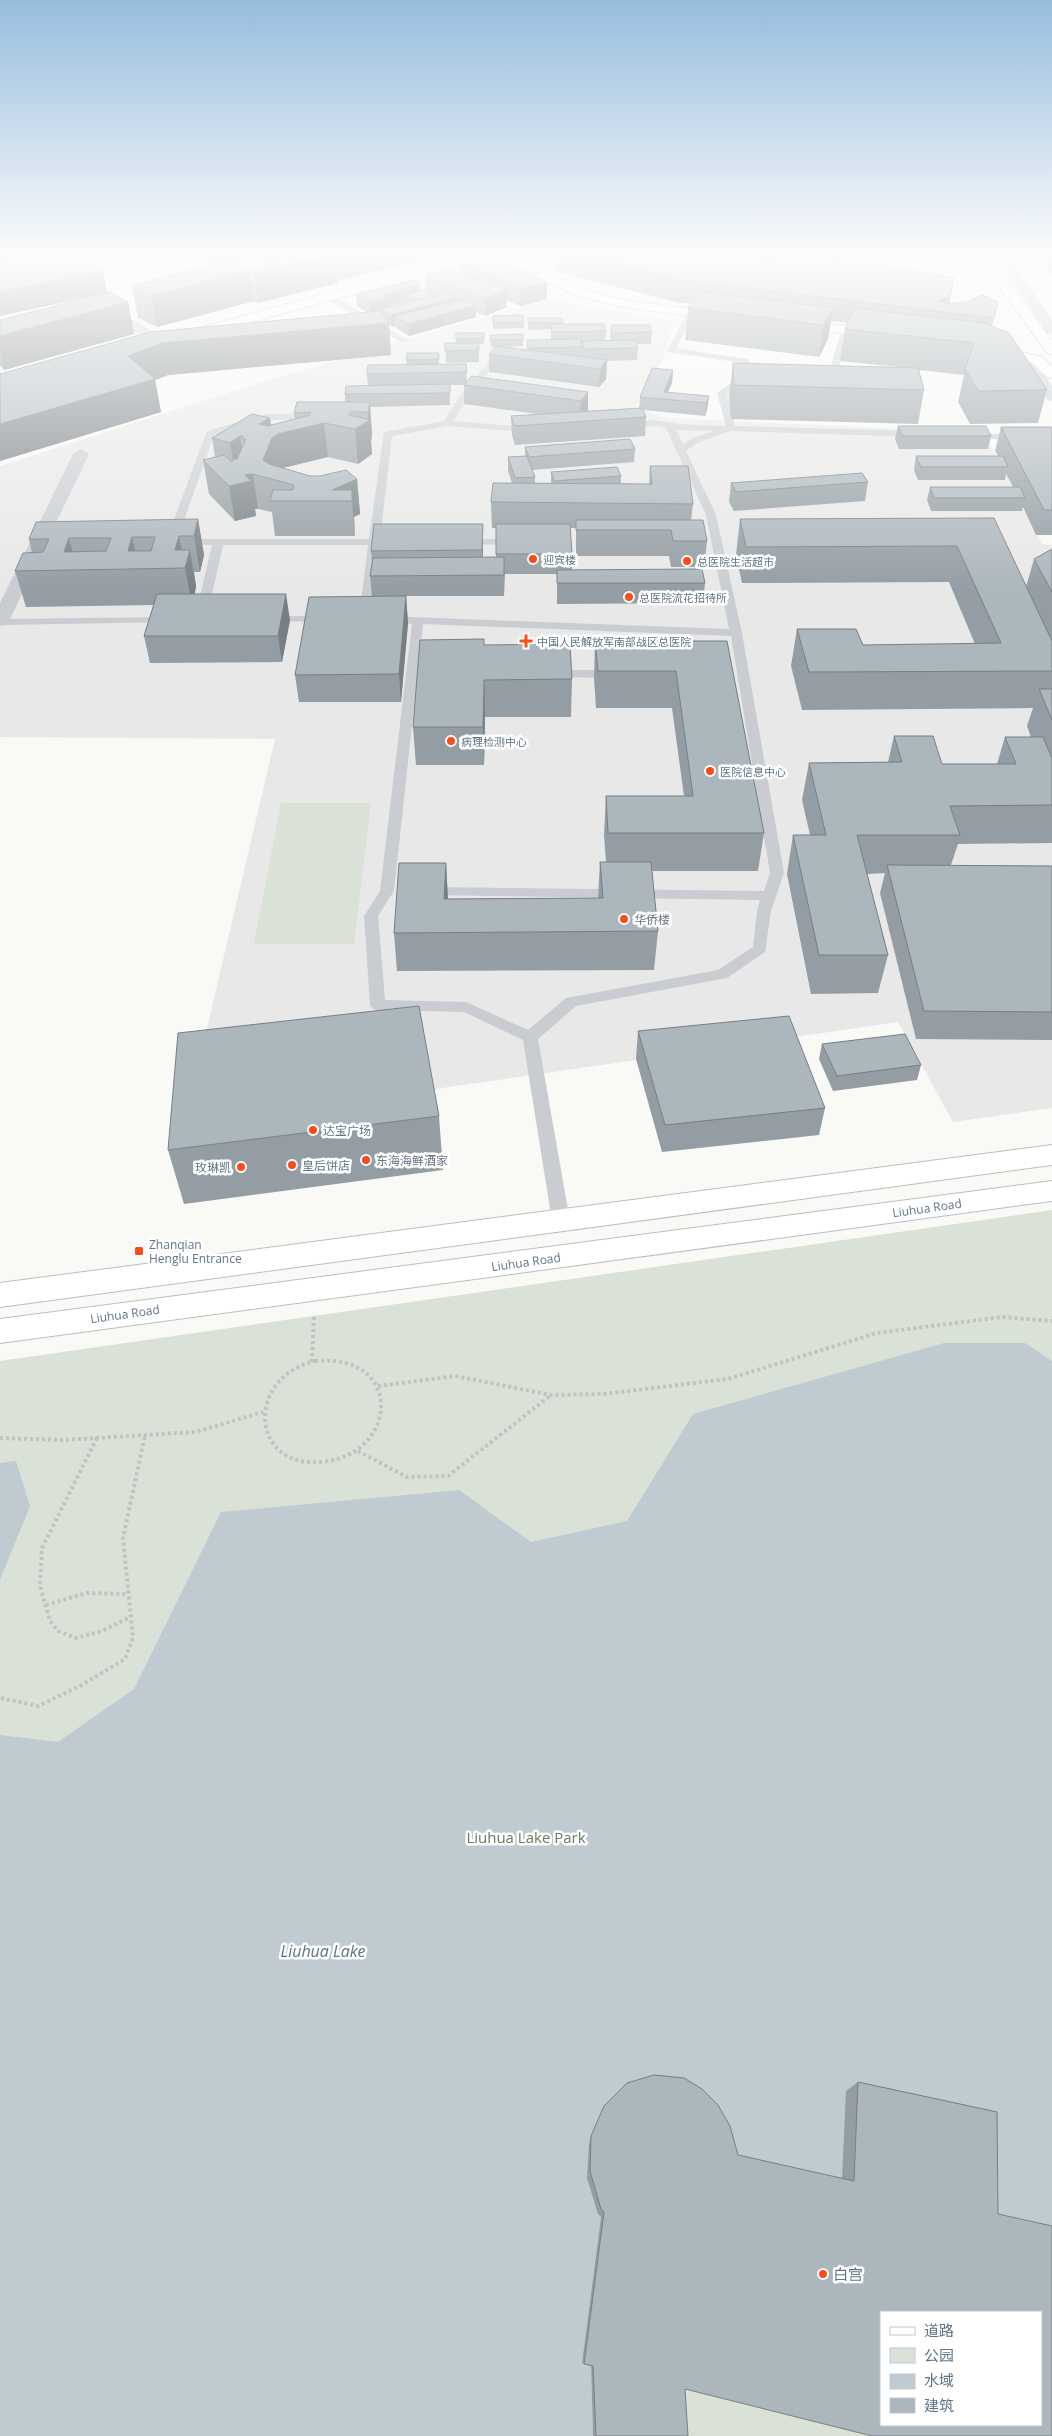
<svg xmlns="http://www.w3.org/2000/svg" width="1052" height="2436" font-family="'Open Sans','Noto Sans SC',sans-serif">
<rect width="100%" height="100%" fill="#f9f9f6"/>
<path fill="#e7e8e7" d="M547 299 674 321 664 356 636 407 666 418 984 433 1042 544 1052 545V1108L953 1122 898 1022 428 1090 193 1088 275 739 0 737V466L262 382Z"/>
<path fill="#dae2d7" fill-rule="evenodd" d="M281 803H371L354 944H254Z
M1052 1210V2436H0V1361ZM881 2312H1041V2425H881Z"/>
<path fill="#bfcbd0" d="M944 1343H1025L1052 1361V2235L842 2187 598 2214 601 2217 582 2363 591 2365 593 2436H0V1735L58 1742 134 1689 221 1512 459 1490 531 1542 627 1521 693 1414Z
M16 1461 30 1506 0 1580V1463Z"/>
<g fill="none" stroke-linecap="round" stroke-linejoin="round">
<g stroke="#b8bfc4" stroke-width="2">
<path id="secondary" d="M496 255 502 259 500 262 453 270 338 298 191 339 184 335 186 332C289 304 391 272 496 255Z
M1052 1145V1165L0 1307V1283Z
M1052 1181V1201L0 1343V1319Z"/>
</g>
<g stroke="#bcc0c4" stroke-width="2">
<path id="primary" d="M485 253C520 253 552 277 585 289 629 305 678 306 724 312L731 316 724 320 622 307 576 295Z
M975 253H987L1052 341V354L1047 353Z
M794 320 883 330 890 334 883 338 789 327 787 324Z
M987 345 1042 357 1052 366V378L1047 377 1032 363 982 352 980 349 982 346Z"/>
</g>
<path stroke="#c0c3c5" stroke-width="4" stroke-dasharray="3 3" stroke-linecap="butt" d="M315 1361C404 1352 400 1455 321 1462 249 1468 246 1377 315 1361Z
M312 1362 314 1314
M378 1386 455 1376 551 1395 604 1394 728 1379 877 1333 1002 1317 1052 1321
M0 1438 63 1440 196 1432 263 1412
M97 1438 42 1548 40 1586 50 1621 58 1631 76 1638 102 1631 130 1617
M358 1451 407 1477 448 1476 551 1395
M46 1605 87 1593 127 1594
M1 1698 38 1706 80 1686 125 1659 133 1638 123 1538 145 1435"/>
<path fill="#c9cdd1" fill-rule="evenodd" d="M326 295H332L410 341 403 343 326 299Z
M689 310 696 312 676 348 746 359 749 360V364L668 352 667 350Z
M842 328 849 330 838 371 821 378H815V374L830 369Z
M510 354 513 355V359L497 363 468 397 453 421 535 428 540 431 538 433 447 426 392 436 380 539 389 540 390 542 389 544 379 545 369 620 365 621 359 618 368 545H223L207 617 201 620 197 619 195 617 212 545 184 544 169 533 207 431 267 414H317L322 417 317 420H267L214 435 180 532 190 539H369L384 432 444 421 461 394 491 359Z
M750 371 753 372V376L727 394 735 426 919 431 924 434 919 437 730 431 699 442 686 451 716 515 742 633 784 873 771 911 765 952 727 978 576 1006 538 1039 570 1221 567 1226 561 1228 555 1226 552 1221 523 1040 464 1012 378 1010 373 1009 370 1005 364 916 380 891 412 624 384 622 378 619 384 616 729 629 706 515 666 428 656 426 623 429 618 426 623 423 656 420 678 424 726 426 717 393ZM676 430H678L713 431 693 438 683 444ZM423 624 731 636 770 873 764 891 425 887 418 891 425 895 760 900 757 911 753 947 718 970 566 998 528 1030 466 1002 385 1000 378 916 394 891Z
M968 433 1052 435V441L965 438 963 436Z
M461 539H520L525 542 520 545 457 544 456 542Z
M266 616H328L334 619 328 622 262 621V617Z
M173 617 179 620 177 622 0 625V619Z
M548 670H617L623 674 617 678 544 677 542 674 544 671Z"/>
<path fill="#c9cdd1" fill-rule="evenodd" d="M994 253H1006L1052 320V334L1047 333Z
M106 306 160 335 162 338 160 341H150L101 313 99 310 101 307Z
M1037 356 1044 360 1041 368 1052 386V401L1047 400 1027 368 1032 357Z
M81 449 89 454 9 621 6 625 0 626V603L73 454Z"/>
<use href="#secondary" fill="#fff" fill-rule="evenodd"/>
<use href="#primary" fill="#fff" fill-rule="evenodd"/>
</g>
<path fill="#949da3" fill-rule="evenodd" d="M195 253H439L432 258 339 280H338V283L258 303 254 301 157 327 138 318 132 286 213 265Z
M557 253H845L839 258 949 303 998 302 992 326 1047 390 1038 423 970 424 958 402 964 375 919 370 924 390 918 424 731 419 729 396 733 363 898 367 840 361 845 329 848 323 831 321 828 339 819 357 685 340 688 308 691 304 680 303 556 271ZM773 257 781 258 778 260 773 259Z
M1040 253H1052V275L1046 266 1049 255H1041Z
M460 262 547 282V299L520 306 507 300V307L485 316 476 312V317L409 336 396 328 395 326 392 327 389 325 391 355 168 375 155 380 161 412 0 461V374L366 312 357 306 356 294 420 285 421 291H426L425 276 461 274ZM408 301 410 302 389 307V306Z
M128 302 134 334 4 370 0 366V320Z
M493 316 524 322V328L493 329Z
M528 318H562L563 324 606 331 605 341H611L610 338 611 325 652 332 651 344H637L638 348 637 360 607 361 606 379 599 387 489 372V354L496 347H491L490 335 523 340V346L501 347 527 350V340H551V329L528 330Z
M456 333H484V344H479V362L446 363 445 343H456Z
M439 353V364H466L467 382 588 392 587 411 639 408 640 397 673 370 672 383 668 392 709 396 707 409 705 416 643 410 646 417 645 436 515 445 512 435 511 416 538 414 464 404V385H450V405L370 407 372 435 371 441 372 454 358 464 328 457 283 468 310 476 357 479 360 514 354 517 355 536H275L272 512 258 509H255L256 516 235 521 209 494 203 460 215 457 212 438 295 419 294 413 345 402V394L368 385 367 374 407 365 406 360Z
M898 426 991 436 988 449H899L895 439Z
M1001 427H1052V535H1036L1023 507 1022 511H931L927 500 930 487H1013L1006 474 1005 480H918L914 470 916 456H998L995 451Z
M525 447 635 449 634 462 532 470 535 477V483H551V472L621 476V484H649L650 466 693 504 691 520 707 541 704 567H671L669 556H576V528H570L572 554V570L705 583 703 603 557 604V574H505L504 596H372L370 576 372 562 371 551 483 524V558L496 557V528H492L491 502 512 483 508 471V457L525 456Z
M868 482 865 501 734 511 729 502 731 483Z
M994 518 1026 587 1034 559 1052 549V843L958 844 951 865 1052 866V1040L916 1039 880 893 885 873 867 874 888 955 878 993 811 994 787 874 793 835H810L802 800 809 763 888 762 894 736 942 764H997L1005 737H1031L1027 726 1033 708 802 710 791 666 797 629 863 645 975 644 949 582 742 583 736 555 740 519Z
M198 519 204 555 200 572H194L196 586 195 594 290 620 282 662 150 663 144 636 154 605 26 607 15 571 32 553 29 539Z
M406 596 408 623 401 702H299L295 675Z
M595 641H727L764 833 758 871H652L658 931 654 970 397 971 394 933 446 863 448 899 598 898 600 862H606L604 835 606 796H684L672 708H596L594 678Z
M485 645 572 679 571 717H485L484 765H416L413 727Z
M638 1031 825 1108 819 1135 662 1152 636 1059Z
M822 1044 921 1065 917 1080 833 1091 819 1059Z
M439 1116 443 1170 184 1204 168 1150Z
M858 2082 997 2112 685 2389 688 2436H593L591 2365 582 2363 601 2217 598 2214 587 2178 589 2144 591 2136 738 2155 842 2179 846 2091Z"/>
<path fill="#787f84" d="M212 253H258V254L213 265Z
M279 253H335L338 283 258 303 254 273 280 266Z
M336 253H439L432 258 339 280Z
M831 253H845L829 268Z
M250 270 254 301 157 327 151 296Z
M103 271 107 293 0 316V292Z
M954 278 950 300 947 312 939 301Z
M547 282V299L520 306V289Z
M420 285 421 297 407 295 408 301 389 306V310L380 309V312L370 314 369 302 383 295Z
M507 290V307L485 316V298Z
M455 298 456 310 395 316V326L392 327 391 315Z
M128 302 134 334 4 370 0 353V336Z
M476 305V317L409 336 408 324Z
M833 308 828 339 819 357 823 325Z
M389 323 391 355 168 375 155 380 161 412 0 461V424L128 356 162 343Z
M607 360 606 379 599 387 600 369Z
M673 370 672 383 665 399 664 392Z
M588 392V410L580 420 581 401Z
M709 396 707 409 705 416 706 403Z
M370 402 372 435 371 441 372 454 358 464 355 429 368 421V412Z
M270 418 273 437 278 434 324 423 328 457 282 468 266 477 259 424Z
M240 436 245 470 236 477 230 443Z
M253 474 258 509H255L256 516 235 521 229 486 245 475Z
M357 479 360 514 354 517 355 536 352 501 332 490Z
M198 519 204 555 200 572 194 536Z
M483 524V570L482 550Z
M179 536 185 568 175 550Z
M132 537 139 569 128 551Z
M69 538 77 570 64 552Z
M190 550 196 586 192 604 185 568Z
M286 594 290 620 282 662 278 636Z
M406 596 408 623 401 702 399 674Z
M484 680 485 717 484 765 483 727Z
M446 863 448 901 444 899Z"/>
<path fill="#acb6bd" stroke="#787f84" fill-rule="evenodd" d="M0 253H76L103 271 0 292Z
M298 253H334L254 273 250 270 151 296 132 286 254 254 268 261Z
M574 253H740L778 260 789 253H810L954 278 949 297 939 301 948 304 967 302 982 295 998 302 994 318 682 280Z
M487 255 547 282 520 289 460 262Z
M447 269 507 290 485 298 425 276Z
M415 280 420 285 383 295 388 298 369 302 356 294Z
M424 290 434 296 418 300 407 295Z
M110 292 128 302 0 336V320Z
M700 292 833 308 823 325 688 308Z
M446 293 455 298 391 315 380 309Z
M464 299 476 305 408 324 395 316Z
M854 308 984 323 1009 333 1047 390 978 391 965 369 974 343 845 329Z
M381 311 389 323 162 343 128 356 155 379 0 424V374L150 332Z
M523 315 524 322 493 323V316Z
M528 318H562L563 323H528Z
M551 324H604L606 331 552 332Z
M611 325H650L652 332 612 333Z
M456 333H484V338L456 339Z
M523 334V340H491L490 335Z
M581 339 582 347 528 348 527 340Z
M636 340 638 348 584 349 582 341Z
M445 343H479V350L445 351Z
M496 346 607 360 600 369 489 354Z
M407 353H439V359L406 360Z
M733 363 918 368 924 390 734 385Z
M466 364 467 372 367 374 368 365Z
M652 368 673 370 664 392 709 396 706 403 640 397Z
M472 376 588 392 581 401 464 385Z
M450 384V393L345 394 346 386Z
M297 402H370L368 412H350L349 415 370 420 355 429 324 423 278 434 272 438 263 460 269 464 310 476H320L346 470 357 479 332 490H352V501H270L273 490H293L294 485 253 474 245 475 251 481 229 486 203 460 224 455 232 462 234 459H237L246 439H242L243 436H240L230 443 212 438 252 414 270 418 259 424 268 426 310 415 311 412 294 413Z
M642 408 646 417 515 426 511 416Z
M898 426H986L991 436H902Z
M1001 427H1052V510H1044Z
M630 439 635 449 529 457 525 447Z
M527 456 535 477 515 478 508 457Z
M916 456H1003L1008 467H921Z
M650 466H688L693 504 491 502 493 483 652 484Z
M617 467 621 476 554 481 551 472Z
M862 473 868 482 736 492 731 483Z
M930 487H1020L1025 498H934Z
M994 518 1052 641V671L809 672 797 629H856L863 645 1001 643 957 546 746 547 740 519Z
M198 519 194 536H179L175 550H190L185 568 15 571 23 553 43 552 49 539H29L36 522ZM132 537H155L151 551H128ZM69 538H111L106 551 64 552Z
M576 520H703L707 541H673L671 530H576Z
M374 524H483L482 550 371 551Z
M496 524H570L572 554H496Z
M1052 549V592L1034 559Z
M504 557V575L370 576 373 558Z
M702 569 705 583H557V570Z
M157 594H286L278 636H144Z
M406 596 399 674 295 675 309 597Z
M484 639V645L570 644 572 679 484 680 483 727H413L420 640Z
M595 641H727L764 833H608L606 796H693L676 671H598Z
M1039 689H1052V720Z
M894 736H933L942 764H1016L1005 737H1043L1052 758V805L950 806 960 835H857L888 955H819L793 835H826L809 763 902 762Z
M600 862H651L658 931 394 933 399 863H446L444 899 603 898Z
M887 865 1052 866V1012L924 1011Z
M419 1006 439 1116 168 1150 178 1033Z
M789 1016 825 1108 665 1125 638 1031Z
M905 1034 921 1065 837 1076 822 1044Z
M654 2075 684 2078 702 2089 718 2105 730 2126 738 2155 854 2181 858 2082 997 2112 998 2214 1052 2226V2436H872L685 2389 688 2436H596L593 2366 584 2364 604 2212 601 2209 590 2171 591 2136 604 2106 627 2083ZM881 2312H1041V2425H881Z"/>
<linearGradient id="sky" x2="0" y2="1"><stop stop-color="#97bdde"/><stop offset="0.43" stop-color="#fcfcfb"/><stop offset="1" stop-color="#fcfcfb" stop-opacity="0"/></linearGradient>
<rect width="1052" height="594" fill="url(#sky)"/>
<g fill="#f64d1a" stroke="#fff" stroke-width="2">
<circle cx="533" cy="559" r="5"/>
<circle cx="687" cy="561" r="5"/>
<circle cx="629" cy="597" r="5"/>
<path d="M523.5 633.5h5v5h5v5h-5v5h-5v-5h-5v-5h5z"/>
<circle cx="451" cy="741" r="5"/>
<circle cx="710" cy="771" r="5"/>
<circle cx="624" cy="919" r="5"/>
<circle cx="313" cy="1130" r="5"/>
<circle cx="366" cy="1160" r="5"/>
<circle cx="292" cy="1165" r="5"/>
<circle cx="241" cy="1167" r="5"/>
<rect x="134" y="1246" width="10" height="10" rx="2.5"/>
<circle cx="823" cy="2274" r="5"/>
</g>
<g text-anchor="middle" dominant-baseline="central" stroke-width="5" stroke-linejoin="round" paint-order="stroke">
<g font-size="11" fill="#617585" stroke="#fff" text-anchor="start">
<text x="543" y="559">迎宾楼</text>
<text x="697" y="561">总医院生活超市</text>
<text x="639" y="597">总医院流花招待所</text>
<text x="537" y="641">中国人民解放军南部战区总医院</text>
<text x="461" y="741">病理检测中心</text>
<text x="720" y="771">医院信息中心</text>
</g>
<g font-size="12" fill="#617585" stroke="#fff" text-anchor="start">
<text x="634" y="919">华侨楼</text>
<text x="323" y="1130">达宝广场</text>
<text x="376" y="1160">东海海鲜酒家</text>
<text x="302" y="1165">皇后饼店</text>
<text x="231" y="1167" text-anchor="end">玫琳凯</text>
<text x="149" y="1244">Zhanqian<tspan x="149" dy="14">Henglu Entrance</tspan></text>
</g>
<g font-size="12" fill="#617585" stroke="#fff">
<text transform="translate(927 1208) rotate(-8)">Liuhua Road</text>
<text transform="translate(526 1262) rotate(-8)">Liuhua Road</text>
<text transform="translate(125 1314) rotate(-8)">Liuhua Road</text>
</g>
<g font-size="15" fill="#667b60" stroke="#fff">
<text x="526" y="1837">Liuhua Lake Park</text>
</g>
<g font-size="15" fill="#617585" stroke="#fff" text-anchor="start">
<text x="833" y="2274">白宫</text>
</g>
<g font-size="16" font-style="italic" fill="#5c757e" stroke="#fff">
<text x="323" y="1951">Liuhua Lake</text>
</g>
</g>
<rect x="880" y="2311" width="162" height="115" fill="#ffffff" stroke="#c0c8ce"/>
<rect x="890" y="2327" width="25" height="8" fill="#ffffff" stroke="#c0c8ce"/>
<text x="924" y="2336" font-size="15" fill="#617585">道路</text>
<rect x="890" y="2348" width="25" height="15" fill="#dae2d7" stroke="#c0c8ce"/>
<text x="924" y="2361" font-size="15" fill="#617585">公园</text>
<rect x="890" y="2374" width="25" height="15" fill="#bfcbd0" stroke="#c0c8ce"/>
<text x="924" y="2386" font-size="15" fill="#617585">水域</text>
<rect x="890" y="2398" width="25" height="15" fill="#acb6bd" stroke="#c0c8ce"/>
<text x="924" y="2411" font-size="15" fill="#617585">建筑</text>
</svg>
